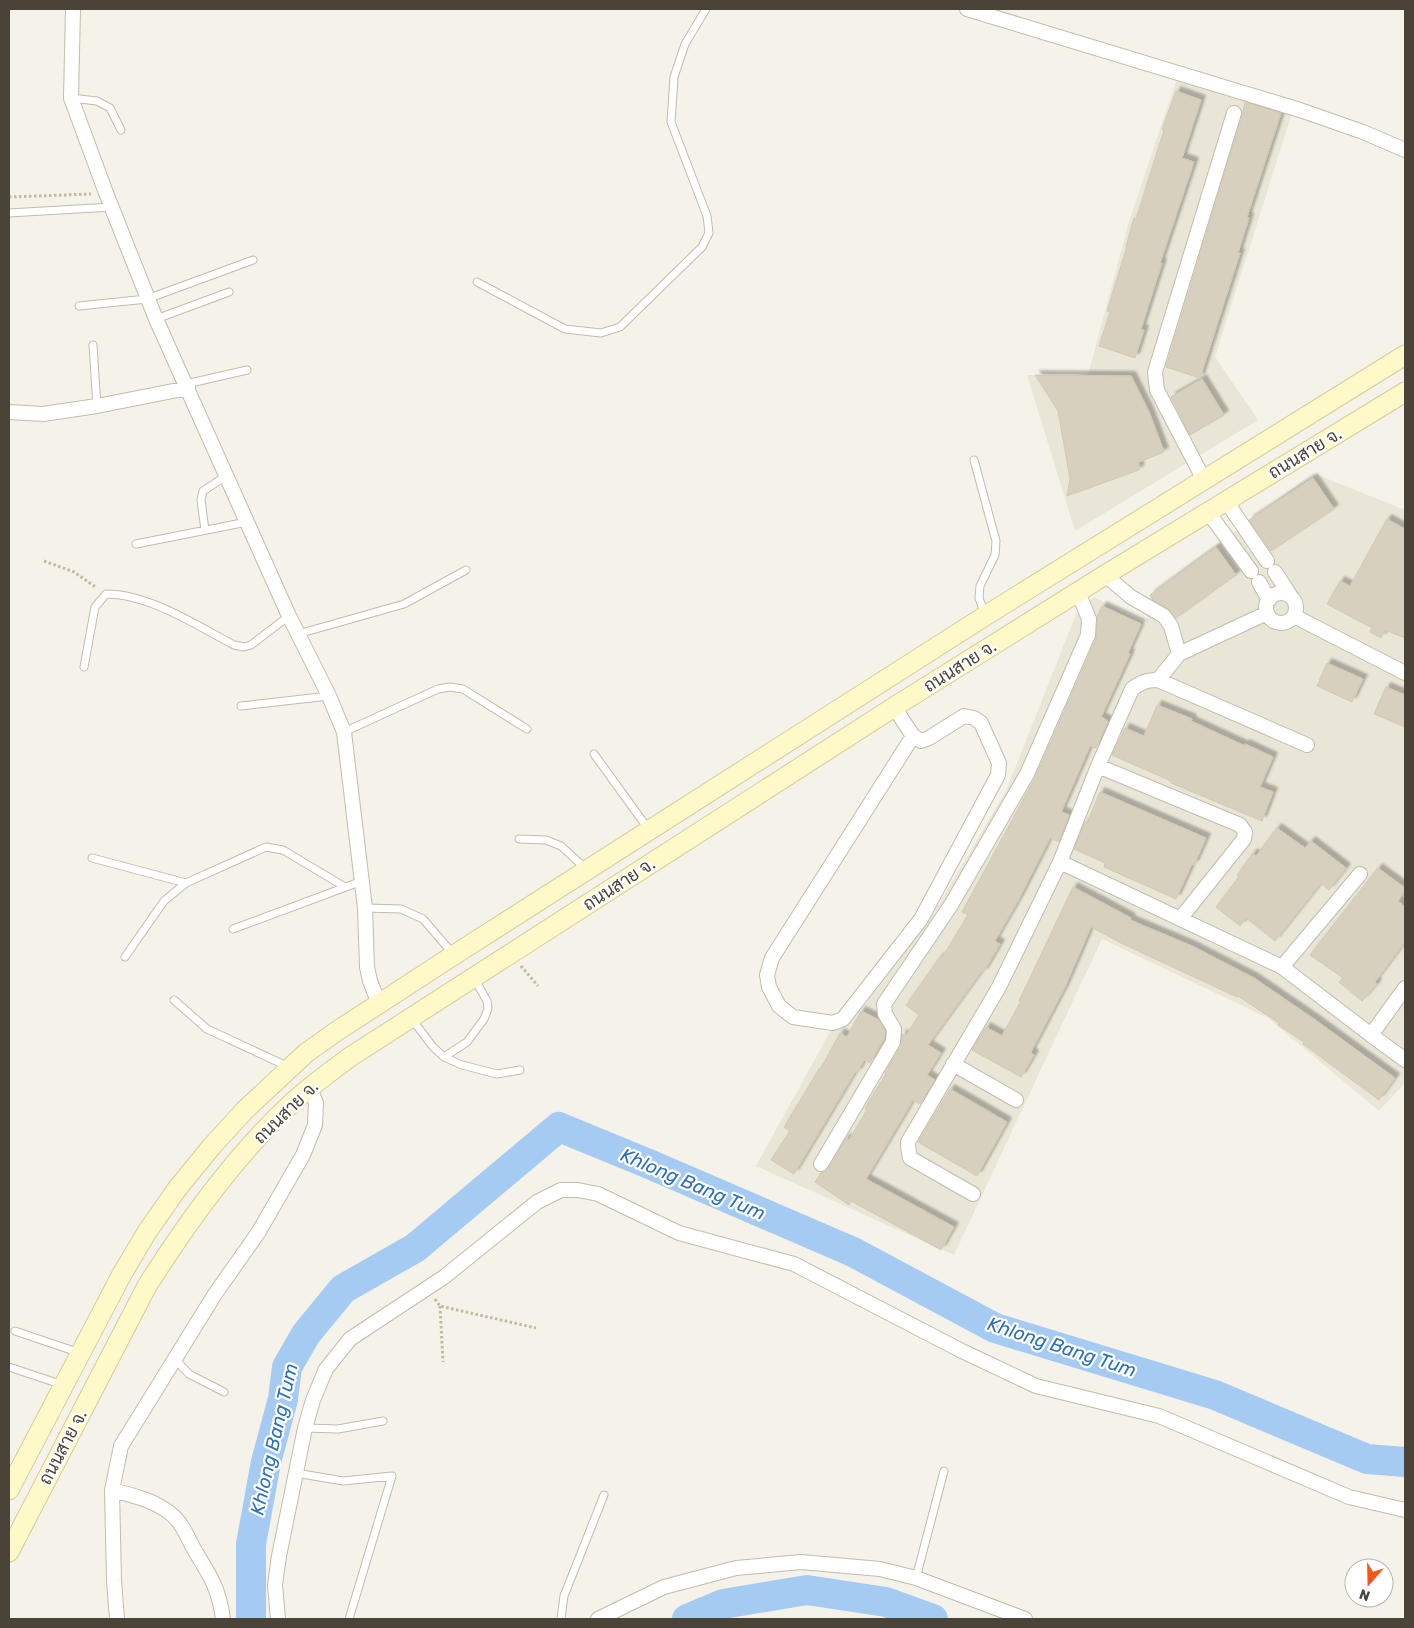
<svg xmlns="http://www.w3.org/2000/svg" width="1414" height="1628" font-family="Rubik,Sarabun,sans-serif">
<defs>
<filter id="shadow"><feDropShadow dx="4.5" dy="-4.5" stdDeviation="1" flood-color="#0004"/></filter>
</defs>
<rect width="100%" height="100%" fill="#f5f3e9"/>
<path fill="#e9e5d7" d="M1177 78 1292 113 1215 357 1258 420 1075 531 1027 375H1088L1128 225Z
M1313 473 1405 510V1083L1379 1111 1268 1018 1102 939 954 1255 756 1166 831 1030 860 1011 929 921 1006 791 1076 614 1094 597 1146 624 1150 595Z"/>
<g fill="none" stroke-linecap="round" stroke-linejoin="round">
<path stroke="#a5cbf2" stroke-width="30" d="M251 1619V1544L266 1462 283 1399 287 1367 306 1334 343 1289 415 1248 559 1127 649 1164 853 1252 995 1328 1215 1395 1367 1459 1405 1462
M687 1619 723 1604 807 1590 886 1602 933 1619"/>
</g>
<path fill="#d7d0be" stroke="#d2c9b1" filter="url(#shadow)" d="M1176 91 1201 100 1182 158 1194 162 1160 263H1162L1141 329 1144 330 1135 358 1099 346 1110 312 1107 311 1127 246H1126L1134 218 1136 219 1164 130 1162 129Z
M1245 102 1281 113 1247 217 1249 218 1238 253H1240L1200 378 1166 367 1242 116Z
M1035 375 1131 376 1149 412 1164 452 1139 462V470L1067 496 1070 479 1058 411Z
M1202 379 1224 415 1190 435 1171 397Z
M1313 478 1334 509 1271 551 1249 520Z
M1387 519 1405 529V638L1385 630 1381 638 1370 632 1372 628 1327 604 1340 581 1350 586Z
M1216 547 1236 575 1176 618 1169 609 1153 600 1150 595Z
M1102 606 1141 624 1128 653 1130 654 1101 717 1108 721 1096 748 1090 746 1062 810V812L1069 815 1059 842 1050 838 1019 899 995 941 1000 944 983 973 981 972 928 1045 941 1053 927 1075 935 1080 920 1104 913 1100 866 1179 954 1227 941 1250 851 1201 849 1205 815 1182 821 1173 829 1168 846 1138 849 1140 867 1110 865 1108 886 1074 885 1073 901 1046 902 1034 906 1036 919 1015 906 1005 940 957 942 958 968 915 962 912 1035 778 1096 639 1097 617Z
M1327 663 1363 679 1352 702 1317 686Z
M1386 687 1405 695V727L1374 714Z
M1157 705 1192 719 1191 721 1245 746V744L1273 757 1260 787 1273 792 1262 821 1171 783V781L1112 755 1125 728 1144 736Z
M1100 792 1206 838 1194 865 1192 864 1176 899 1104 867 1105 863 1074 849 1085 822 1087 823Z
M1277 828 1305 848 1311 841 1346 868 1329 890 1321 883 1275 941 1246 918 1240 926 1216 907 1239 877 1237 875 1253 853 1256 856Z
M1378 868 1405 888V891L1398 901 1405 907V942L1375 982 1377 984 1362 1001 1339 982 1343 978 1310 955Z
M1073 887 1131 918 1130 920 1192 946 1254 978 1314 1019 1395 1078 1379 1100 1303 1044 1304 1042 1278 1025 1279 1023 1238 996 1237 997 1123 944 1091 927 1065 987 1031 1052 1034 1055 1021 1077 972 1050 986 1027 1002 1036 1021 1001H1019Z
M861 1011 879 1020 885 1031 884 1039 870 1063 864 1060 857 1073 855 1072 794 1174 771 1160 790 1131 784 1127 819 1069 820 1070 840 1033 847 1037Z
M950 1089 1007 1122 977 1176 918 1142Z"/>
<g fill="none" stroke-linecap="round" stroke-linejoin="round">
<g stroke="#c1bcac" stroke-width="9">
<path id="service" d="M71 98 97 101 110 108 121 130
M9 213 112 207
M477 282 565 329 601 333 620 327 702 247 709 233 707 216 671 122 674 77 685 44 706 9
M79 306 147 299 253 260
M156 319 229 292
M93 345 97 406
M186 384 247 370
M974 460 996 541 995 555 980 586 979 598 985 615
M205 530 201 500 203 491 226 476
M136 544 247 522
M298 634 404 604 466 570
M84 667 95 607 106 594C149 594 196 625 234 645L244 647 251 645 289 616
M241 706 329 696
M344 732 438 689 450 687 463 689 527 729
M594 754 649 830
M519 839 546 840 561 846 585 868
M92 858 186 883
M365 908 401 909 423 919 454 955
M233 929 362 881
M125 957 164 901 186 883 266 847 283 850 345 887
M174 1000 207 1029 289 1067
M411 1018 433 1047 444 1057 462 1065 497 1074 520 1070
M444 1057 467 1042 484 1019 488 1009 487 1001 474 978
M15 1331 80 1353
M175 1359 189 1374 224 1392
M9 1367 63 1385
M305 1428 338 1429 383 1421
M296 1473 343 1481 392 1476 349 1619
M916 1578 944 1471
M561 1619 564 1596 604 1495"/>
</g>
<g stroke="#c1bcac" stroke-width="16">
<path id="minor" d="M73 9 71 98 106 193 156 319 289 616 329 696 344 732 365 908 367 967 370 981 379 1004
M967 9 1300 110 1363 132 1405 150
M9 412 43 414 97 406 188 388
M1204 480 1157 390 1155 372 1234 113
M1226 501 1267 561
M1208 512 1251 571
M1275 572 1290 595
M1105 575 1131 597 1164 616 1171 626 1179 654
M1259 582 1269 600
M1266 608a15 15 0 1 1 30 0a15 15 0 1 1-30 0Z
M1294 616 1405 673
M1158 680 1179 654 1267 613
M894 707 913 736 921 741 929 738 964 716 974 718 981 723 999 763 998 775 921 919 843 1019 833 1023 793 1017 779 1006 769 987 767 975 772 958 913 736
M1098 766 1240 825 1245 832 1244 839 1180 919
M1060 862 1282 967 1371 1035 1405 988
M1282 967 1360 874
M1371 1035 1405 1060
M953 1064 1016 1100
M821 1164 893 1042 894 1029 885 1014 884 1004 951 905 1027 774 1088 635 1089 619 1078 592
M973 1194 910 1158 908 1146V1142L999 987 1060 862 1098 766 1132 689C1141 682 1147 680 1158 680L1307 745
M112 1490C132 1495 153 1500 170 1513 183 1523 187 1537 195 1551 211 1577 219 1589 223 1619
M117 1619 114 1580 112 1490 121 1446 215 1294 258 1233 303 1155 315 1125 316 1103 310 1088
M278 1619 275 1585 279 1556 305 1428 313 1400 326 1369 350 1339 444 1277 537 1202 561 1190H578L598 1194 679 1233 794 1264 962 1351 1036 1386 1159 1416 1349 1497 1405 1510
M598 1619 664 1587 736 1568 801 1562 880 1569 916 1578 1025 1619"/>
</g>
<g stroke="#d6cc99" stroke-width="21">
<path id="secondary" d="M9 1490 122 1274 147 1232 177 1189 212 1146 245 1110 306 1053 337 1031 454 955 985 616 1405 355
M9 1552 147 1286C188 1221 237 1153 294 1101 312 1085 331 1071 350 1057L894 707 1105 575 1405 392"/>
</g>
<path stroke="#c3b99c" stroke-width="3" stroke-dasharray="2.5 2.5" stroke-linecap="butt" d="M9 197 91 194
M44 561 74 572 97 588
M521 966 538 986
M435 1299 440 1306 536 1328
M440 1306 443 1362"/>
<use href="#service" stroke="#fff" stroke-width="7"/>
<use href="#minor" stroke="#fff" stroke-width="14"/>
<use href="#secondary" stroke="#fff8c9" stroke-width="19"/>
</g>
<g text-anchor="middle" dominant-baseline="central" stroke-width="4.5" stroke-linejoin="round" paint-order="stroke">
<g font-size="18" fill="#494437" stroke="#fff">
<text transform="translate(1305 453) rotate(-31)">ถนนสาย จ.</text>
<text transform="translate(960 666) rotate(-32)">ถนนสาย จ.</text>
<text transform="translate(619 884) rotate(-33)">ถนนสาย จ.</text>
<text transform="translate(286 1112) rotate(-44)">ถนนสาย จ.</text>
<text transform="translate(63 1447) rotate(-62)">ถนนสาย จ.</text>
</g>
<g font-size="19" font-style="italic" fill="#2d6fb8" stroke="#fff">
<text transform="translate(693 1184) rotate(23)">Khlong Bang Tum</text>
<text transform="translate(1062 1347) rotate(18)">Khlong Bang Tum</text>
<text transform="translate(274 1439) rotate(-77)">Khlong Bang Tum</text>
</g>
</g>
<rect width="1414" height="1628" fill="none" stroke="#494437" stroke-width="20"/>
<g transform="translate(1369 1583) rotate(200)"><circle r="24" fill="#ffffff" stroke="#b6b4af"/>
<path d="M0-4L9 19L0 12L-9 19Z" fill="#fe5218"/>
<text y="-8" font-size="14" font-weight="bold" text-anchor="middle" fill="#494437">N</text>
</g>
</svg>
